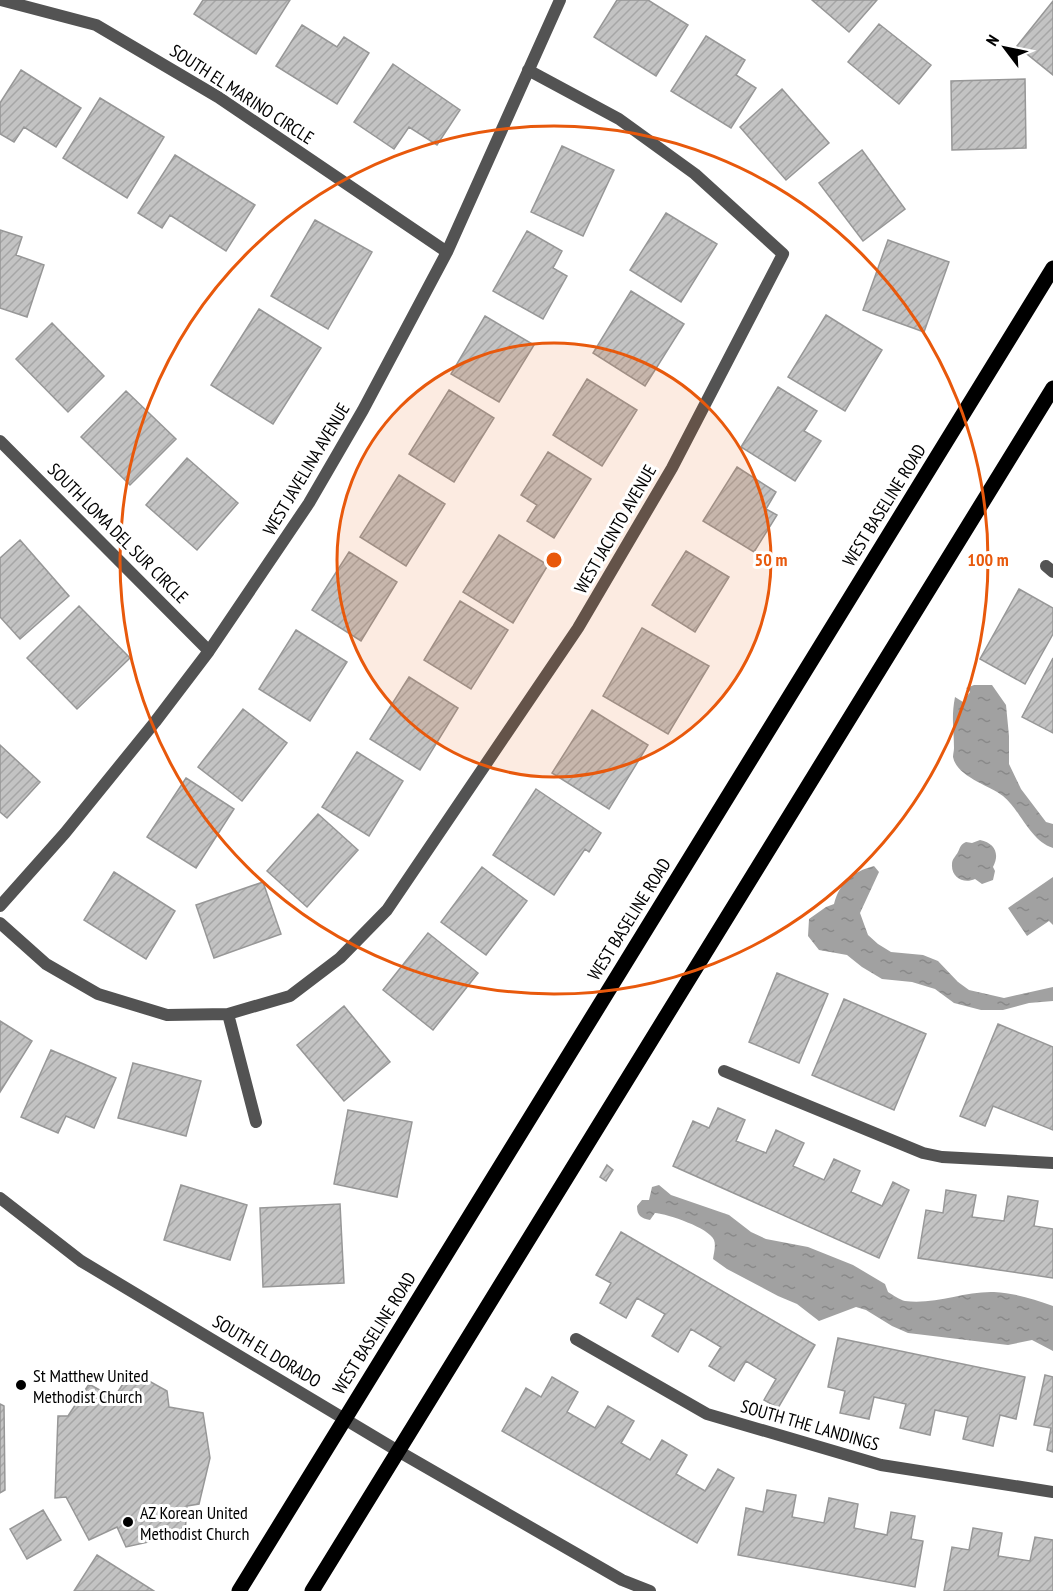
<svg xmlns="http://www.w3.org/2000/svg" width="1053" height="1591" font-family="'PT Sans Narrow',sans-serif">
<defs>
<pattern id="water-ripples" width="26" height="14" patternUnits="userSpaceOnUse" patternTransform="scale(1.5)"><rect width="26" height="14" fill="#a1a1a1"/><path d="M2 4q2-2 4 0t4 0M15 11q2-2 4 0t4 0" fill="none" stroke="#898989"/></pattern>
<pattern id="building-hatch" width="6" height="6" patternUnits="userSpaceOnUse" patternTransform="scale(1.5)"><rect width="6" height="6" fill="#c3c3c3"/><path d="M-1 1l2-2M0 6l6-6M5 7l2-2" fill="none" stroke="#a6a6a6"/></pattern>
</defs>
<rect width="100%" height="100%" fill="#fff"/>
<path fill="url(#water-ripples)" d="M974 685H992L1006 705 1009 736V764L1021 789 1046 822 1053 824V848C1030 841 1021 811 1003 796 989 785 957 777 953 757 953 754 954 751 954 748 954 728 951 718 955 697L963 702 970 692 966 688Z
M980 840C995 843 1000 854 993 867L995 871 993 880 982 884 975 879C964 884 951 878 952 864 952 859 956 856 958 852 961 846 960 845 966 842L972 843Z
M874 866 879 872 860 913 868 935 878 944 891 952 923 955 938 961 958 982 969 990 1004 998 1053 987V1001L1029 1003 1003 1010H981L954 1003 935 989 912 982 882 979 862 967 847 955 819 950 808 936 809 919 826 907 834 904C840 882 852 872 874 866Z
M1053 877V925L1049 921 1027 936 1008 908Z
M659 1185 671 1195 729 1215 751 1232 766 1239 808 1247 853 1265 885 1284 888 1292C893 1295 900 1300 905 1301 935 1305 964 1291 994 1292 1015 1293 1033 1299 1053 1306V1351L1032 1340 1008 1345 908 1333 892 1326 866 1310 856 1307 819 1321 797 1304 778 1296 727 1269 713 1259C714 1253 716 1245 714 1240 709 1228 668 1214 655 1213L650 1220C641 1218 637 1216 637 1206L642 1200H649L652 1187Z"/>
<path fill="url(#building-hatch)" stroke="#979797" stroke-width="1.5" d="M203 0H290L256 54 194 14Z
M617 0H648L688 25 656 76 594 37Z
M812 0H877L849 32Z
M1053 1V75L1017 46Z
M879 24 931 65 899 104 848 62Z
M302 25 337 47 344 37 369 53 337 104 276 66Z
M706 36 745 60 736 75 756 88 731 128 671 91Z
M393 64 460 110 437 145 409 127 394 149 354 122Z
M21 70 81 108 56 147 24 127 14 142 0 134V103Z
M1025 79 1026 148 952 150 951 81Z
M782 89 829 143 786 180 740 127Z
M100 98 164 137 127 198 63 158Z
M562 146 614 170 583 236 531 212Z
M862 150 905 209 863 241 819 183Z
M175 155 255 205 226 251 170 215 162 228 138 213Z
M666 213 717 244 681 302 630 270Z
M315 220 372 252 328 329 271 296Z
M0 230 22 237 16 255 44 265 27 317 0 308Z
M527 231 562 251 553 268 567 276 543 319 493 291Z
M888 240 949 262 924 332 863 310Z
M631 291 684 324 645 386 593 353Z
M259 309 321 348 273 424 211 385Z
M826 315 882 350 845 411 788 377Z
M485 316 534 345 499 402 451 374Z
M52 323 104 376 68 412 16 359Z
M587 379 637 410 602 466 553 435Z
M778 387 817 411 804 431 821 441 795 481 741 447Z
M449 390 494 418 454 482 409 454Z
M126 391 176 439 130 485 81 437Z
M548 452 591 479 554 538 527 521 537 505 521 495Z
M187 458 238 503 197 550 146 505Z
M737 467 776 492 766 509 777 515 754 552 703 521Z
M399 475 445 504 406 566 360 537Z
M499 535 548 565 513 623 463 592Z
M20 540 69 596 20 639 0 617V558Z
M686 551 729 577 695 632 652 605Z
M349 552 397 582 361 641 312 610Z
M1019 589 1053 608V634L1025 684 980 659Z
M460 601 508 630 471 689 424 660Z
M79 606 130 658 77 709 27 658Z
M642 628 709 666 668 734 603 696Z
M296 630 347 662 310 721 259 689Z
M1053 658V733L1022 717Z
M409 677 458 708 420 770 370 739Z
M243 709 287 743 242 801 198 767Z
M592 710 648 745 609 809 552 773Z
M0 745 40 782 7 818 0 812Z
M357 752 403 781 369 836 322 807Z
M186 778 234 809 196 868 147 837Z
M536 789 601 833 589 852 585 849 554 895 493 855Z
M318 814 358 850 307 907 267 871Z
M482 867 527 901 486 955 441 922Z
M114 872 175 911 146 959 84 920Z
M263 882 281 934 214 958 196 905Z
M428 933 478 973 433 1030 383 990Z
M777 973 828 994 799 1063 749 1042Z
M844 999 926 1034 894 1110 812 1075Z
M344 1006 390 1062 344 1101 297 1045Z
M0 1021 32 1041 0 1092Z
M998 1024 1053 1047V1130L993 1106 985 1126 960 1116Z
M51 1050 116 1078 94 1128 66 1116 58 1133 21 1117Z
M133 1063 201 1081 186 1136 118 1118Z
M718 1108 745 1120 736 1141 766 1153 776 1130 804 1143 793 1166 824 1180 834 1159 860 1171 851 1192 882 1206 893 1182 909 1190 879 1258 673 1166 693 1121 709 1128Z
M348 1110 412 1122 397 1197 334 1184Z
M607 1165 613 1170 606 1181 600 1177Z
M181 1185 247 1205 230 1260 164 1240Z
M946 1190 976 1195 972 1217 1004 1221 1008 1196 1038 1201 1034 1226 1053 1229V1278L918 1258 926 1210 943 1213Z
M340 1204 344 1283 263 1287 260 1208Z
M621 1232 815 1345 778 1408 764 1400 776 1379 746 1361 734 1381 709 1366 721 1347 691 1329 678 1352 652 1336 665 1314 637 1298 626 1318 600 1303 611 1283 596 1275Z
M838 1338 1025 1377 1016 1419 1000 1415 993 1446 963 1439 968 1417 935 1410 930 1435 900 1428 906 1404 874 1397 869 1419 840 1413 845 1391 828 1387Z
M131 1371 167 1391 169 1407 203 1413 210 1458 199 1504 187 1506 185 1534 126 1547 117 1527 89 1540 66 1497 55 1498 58 1416H68L89 1384 114 1398Z
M1045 1375 1053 1377V1452L1047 1450 1051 1428 1034 1425Z
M552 1377 578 1392 567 1412 595 1428 608 1406 634 1421 621 1443 650 1460 662 1440 687 1455 676 1474 705 1491 718 1469 734 1478 697 1543 502 1431 526 1388 541 1397Z
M0 1404 4 1406 5 1490 0 1493Z
M767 1490 796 1495 792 1517 824 1523 829 1498 858 1504 854 1528 887 1535 891 1512 915 1516 911 1539 923 1541 915 1587 738 1555 746 1508 763 1512Z
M43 1510 61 1540 27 1559 10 1529Z
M973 1528 1002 1533 998 1556 1030 1561 1035 1537 1053 1540V1591H944L952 1547 969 1550Z
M97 1555 154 1591H74Z"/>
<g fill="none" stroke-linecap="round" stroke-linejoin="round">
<path stroke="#535353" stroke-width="12" d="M1046 566 1053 572
M724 1071 923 1153 942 1157 1053 1163
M576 1339 707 1414 881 1465 1053 1492"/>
<path stroke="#535353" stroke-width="12" d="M1 0 96 25 218 97 447 252
M0 441 209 651
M0 906 65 833 155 722 209 651 309 503 363 410 447 252 560 0
M0 923 46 964 98 994 167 1015 228 1014 290 996 340 958 387 910 578 628 672 468 783 254 695 174 619 119 528 70
M228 1014 256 1122
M0 1198 81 1261 398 1451 622 1580 650 1591"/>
<path stroke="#000" stroke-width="15" d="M239 1591 1053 268
M312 1591 1053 388"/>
</g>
<circle cx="554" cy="560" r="217" fill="#e8590c" fill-opacity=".12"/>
<g fill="none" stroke="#e8590c" stroke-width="3">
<circle cx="554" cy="560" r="217"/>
<circle cx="554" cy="560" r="434"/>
</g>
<g fill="#000" stroke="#fff" stroke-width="2">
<circle cx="21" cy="1385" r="6"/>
<circle cx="128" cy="1522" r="6"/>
</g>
<g text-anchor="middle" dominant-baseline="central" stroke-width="6" stroke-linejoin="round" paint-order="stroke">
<g font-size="18" fill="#000" stroke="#fff">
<text transform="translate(242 94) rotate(33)">SOUTH EL MARINO CIRCLE</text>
<text transform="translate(306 469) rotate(-59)">WEST JAVELINA AVENUE</text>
<text transform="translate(884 505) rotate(-58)">WEST BASELINE ROAD</text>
<text transform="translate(615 529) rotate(-60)">WEST JACINTO AVENUE</text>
<text transform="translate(118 533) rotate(45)">SOUTH LOMA DEL SUR CIRCLE</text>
<text transform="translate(629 919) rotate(-58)">WEST BASELINE ROAD</text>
<text transform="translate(374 1333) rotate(-58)">WEST BASELINE ROAD</text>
<text transform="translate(267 1351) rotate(31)">SOUTH EL DORADO</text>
<text transform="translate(810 1425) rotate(16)">SOUTH THE LANDINGS</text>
</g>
<g font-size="18" fill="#000" stroke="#fff" text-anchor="start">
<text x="33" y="1375">St Matthew United<tspan x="33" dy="21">Methodist Church</tspan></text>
<text x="140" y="1512">AZ Korean United<tspan x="140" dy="21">Methodist Church</tspan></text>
</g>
</g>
<circle cx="554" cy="560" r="9" fill="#e8590c" stroke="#fff" stroke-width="3"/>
<g font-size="18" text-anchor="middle" font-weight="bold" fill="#e8590c" stroke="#fff" stroke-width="6" stroke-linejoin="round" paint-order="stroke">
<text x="771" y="566">50 m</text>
<text x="988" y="566">100 m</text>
</g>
<g transform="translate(1005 48) rotate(302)" stroke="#ffffff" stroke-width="4.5" paint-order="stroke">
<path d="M0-4.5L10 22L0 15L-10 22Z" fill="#000000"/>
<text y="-9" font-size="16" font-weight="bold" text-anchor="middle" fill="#000000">N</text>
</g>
</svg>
